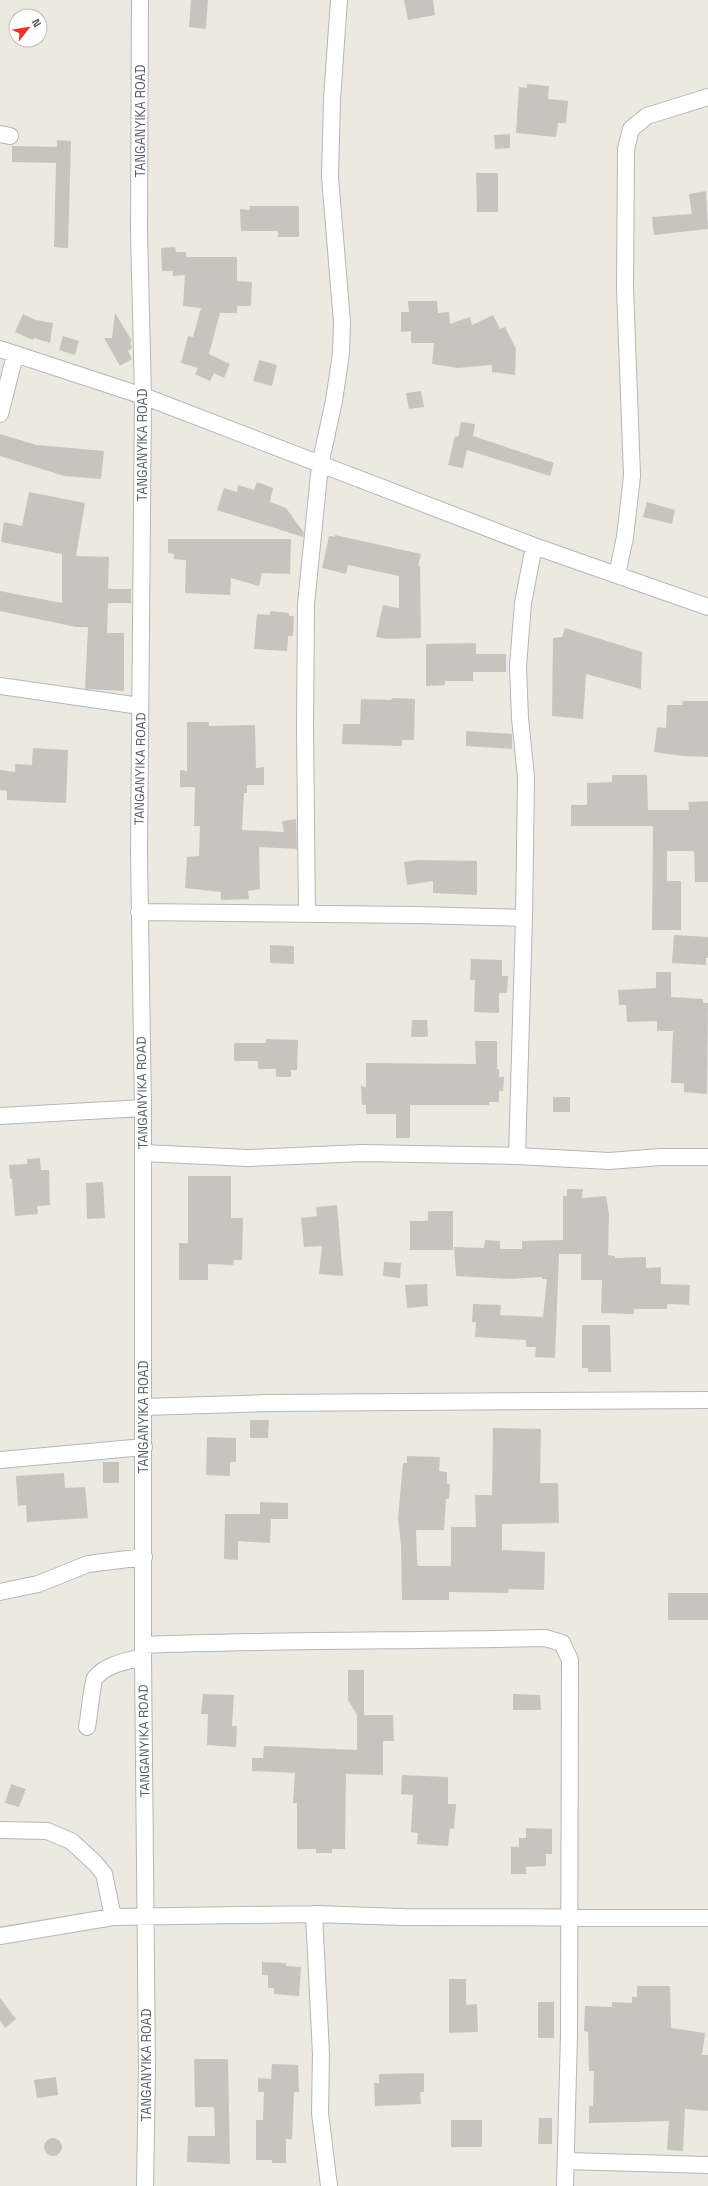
<svg xmlns="http://www.w3.org/2000/svg" width="708" height="2186" font-family="'Space Grotesk',sans-serif">
<rect width="100%" height="100%" fill="#ece9e0"/>
<path fill="#c7c4bd" d="M191 0H208L206 29 189 27Z
M404 0H433L435 15 408 20Z
M527 84 549 86 548 99 568 101 566 123H558L556 137 516 133 519 87 527 88Z
M510 134V148L495 149 494 135Z
M57 140 71 141 68 248 54 247 56 163 12 162V146L57 147Z
M476 173H498V212H477Z
M706 191 708 229 654 235 652 217 692 214 689 194Z
M250 206H299V237H278V231H241L240 209 249 210Z
M175 247 176 252H186V257H237V281L252 282 251 306H237V313H220L209 354 230 364 224 378 214 373 210 381 195 374 198 368 181 363 188 336 193 337 201 308 183 306 185 275 173 276V271H162L161 248Z
M408 301H437L438 313 449 312 450 324 470 317 472 325 493 315 500 329 505 327 516 349 515 375 492 372V365L458 368 432 364 434 343H411V331L401 332V312H409Z
M115 313 132 341 130 342 132 348 128 351 132 359 120 366 104 338H112Z
M23 314 36 320 53 323 50 343 34 338 33 340 15 332Z
M63 336 79 341 75 355 59 350Z
M259 360 277 365 272 386 253 381Z
M421 391 424 407 409 409 406 393Z
M461 422 475 424 473 436 554 463 550 476 467 450 463 468 448 465 455 436 458 437Z
M0 434 36 445 104 451 101 479 64 476 0 456Z
M257 482 273 488 270 502 286 508 304 533 303 537 217 510 224 488 237 492 238 485 254 490Z
M29 492 85 503 76 556 109 557 108 589H131V603H108L107 633H124V691L85 689 88 627H76L0 611V591L62 603V554L1 542 4 522 22 526Z
M647 502 675 510 672 524 643 517Z
M335 535 421 554 418 566H420L421 638 387 639 376 637 383 605 399 608V576L348 565 346 574 322 568 329 536 335 537Z
M168 539H291L290 574 262 573 259 586 231 578 230 595 185 593 186 560 174 559V554L168 553Z
M270 611 289 613V616H294L293 636H288L287 651 254 649 257 614 270 615Z
M565 628 642 652 641 689 586 674 583 719 552 716 553 638 562 637Z
M476 643V654H506V672H473V681H445V685L426 686V644Z
M392 698 415 699 414 740H402V746L342 744 343 724H360L361 699 391 700Z
M682 701H708V757L684 756 654 752 657 727 666 728 667 705H683Z
M187 722H209V726L255 725 256 768 264 767V785H247V793H244L242 830 284 832 282 821 296 819 297 849 259 847 260 889 248 891 249 899 221 900V892L185 888 187 857 199 856 200 826H194L195 787H180V770L187 771Z
M466 731 512 734V749L466 746Z
M33 748 68 750 66 803 7 800V791L0 790V770L15 772V764L32 765Z
M612 775H647L648 810H689L688 802 708 801V882H695L694 851H667V881H681V930H652L653 826H571V805H587V783L612 782Z
M418 860 477 861V895L433 893V881L407 885 404 862Z
M674 935 708 937V958H706V965L672 963Z
M270 945 294 946V964L270 963Z
M471 959 502 960V976H508L507 993H499V1013L474 1012 475 980H470Z
M656 972H671V997L703 999V1003H708L707 1094 684 1092V1083H671L673 1031H657V1021L627 1022 626 1005H619L618 990 656 988Z
M412 1020H427L428 1037H411Z
M266 1039 298 1040 297 1070H291V1077H276V1069H258V1061H234V1043H266Z
M475 1041H497V1069H499V1077H504L503 1091H499V1102H489V1105H410V1138H396V1114H366V1105H362L361 1086 366 1087V1063L476 1064Z
M553 1097H570V1112H553Z
M40 1158 41 1170H49L50 1205 37 1206 38 1214 15 1216 12 1179H10L9 1165 27 1164V1159Z
M188 1176H231V1218H243L242 1260H234L233 1265 208 1264V1280H179V1243H188Z
M103 1182 105 1218 87 1219 86 1183Z
M567 1189H583L582 1198 606 1196 609 1214 608 1255 615 1256V1258L646 1257V1268L661 1267V1284L690 1285 689 1305 667 1304V1309H634V1314L601 1313 602 1280H581V1254H559L555 1358 535 1357 536 1347H526V1340L475 1337 476 1322H472L473 1304 501 1305 500 1315 543 1317 547 1279H542V1277L510 1279 456 1276 454 1247 484 1248 485 1240 500 1241V1249H522V1241L563 1240V1196H567Z
M337 1205 343 1276 319 1274 322 1246 304 1247 301 1218 317 1216 316 1207Z
M428 1211H453V1250H410V1221H428Z
M384 1262 401 1263 400 1278 383 1276Z
M427 1284 428 1306 407 1308 405 1285Z
M582 1325H610L611 1372H588V1368H582Z
M250 1420H269L268 1438H250Z
M493 1428 541 1429 540 1483H558L559 1523 502 1524V1550L545 1552 544 1590 509 1589 508 1593 449 1592V1600H402L401 1544 398 1518 403 1463H407V1456L440 1457 439 1471 447 1472V1484H450L449 1499H446L444 1530H416L417 1560 418 1566H451V1527H476L475 1495H492Z
M207 1437 236 1438V1462H230V1476L206 1475Z
M103 1462H119V1483H103Z
M64 1473 65 1488 85 1487 88 1518 27 1522 26 1505 18 1506 16 1476Z
M260 1502 288 1503V1519H271L270 1543 238 1541V1560L224 1559 225 1514H260Z
M668 1593H708V1620H668Z
M348 1670H364V1715H393L394 1741H383V1775L346 1774 345 1849H332V1853H316V1849H297V1803H293L295 1773 252 1771V1758H263L264 1746 357 1750V1715L348 1700Z
M203 1694 234 1695 232 1726H237L236 1747 207 1745 208 1714H201Z
M513 1694 540 1695 541 1710H513Z
M402 1775 448 1777V1804H456L454 1829 450 1828 448 1846 417 1844 418 1833 411 1832 413 1795 401 1794Z
M11 1784 26 1789 19 1807 5 1803Z
M526 1828 552 1829V1854H546V1866L526 1867V1874H511V1847H519V1838H526Z
M262 1962 286 1963V1966L301 1967 299 1996 274 1994V1988H268V1975H262Z
M449 1979H466V2005L477 2004 478 2032 449 2033Z
M637 1986H670L671 2028 705 2033 702 2055H708V2111L685 2109 683 2151 667 2150 669 2121 589 2123V2106H593L594 2071H589L588 2032 584 2031 585 2006 612 2007V2002L632 2003V1997H637Z
M0 1998 16 2019 5 2028 0 2020Z
M538 2002H554V2038H538Z
M194 2059H228L230 2164 187 2162 188 2136H215L214 2107H195Z
M272 2064 298 2065 299 2092H294L292 2139H286V2163H272V2160H256V2120H263L264 2092H258V2078L271 2079Z
M424 2073V2092H420L421 2104 375 2106 374 2083H379V2074Z
M56 2077 58 2095 37 2098 34 2080Z
M539 2118H552V2144H538Z
M451 2120H482V2147H451Z
M44 2147a9 9 0 1 1 18 0a9 9 0 1 1-18 0Z"/>
<g fill="none" stroke-linecap="round" stroke-linejoin="round">
<g stroke="#b3b7bb" stroke-width="18">
<path id="minor" d="M140 0 139 231 143 396 139 854 143 1108V1657L147 2069 145 2186
M0 134 10 136
M0 349 143 396 534 546 708 607
M0 414 15 355
M617 575 625 537 632 476 625 288 626 149 631 129 647 116 708 97
M0 686 140 706
M139 912 416 915 524 918
M307 914 305 728 306 604 320 465 334 401 341 353 342 322 330 177 332 99 339 0
M0 1116 143 1108
M143 1153 248 1158 362 1153 517 1156 609 1161 661 1157H708
M517 1156 524 918 526 777 520 718 518 666 523 603 534 546
M143 1407 268 1403 708 1400
M0 1460 144 1447
M0 1592 38 1584 88 1564 144 1557
M143 1645C277 1640 411 1641 545 1638L562 1643 570 1660 569 2034 565 2186
M87 1727C89 1719 92 1683 95 1678 106 1664 127 1661 143 1657
M0 1830 47 1831 71 1841 95 1863 104 1874 113 1917
M314 1914 321 2054 320 2113 329 2186
M0 1936 113 1917 314 1914 403 1917 708 1918
M566 2161 708 2165"/>
</g>
<use href="#minor" stroke="#fff" stroke-width="16"/>
</g>
<g text-anchor="middle" dominant-baseline="central" stroke-width="3" stroke-linejoin="round" paint-order="stroke">
<g font-size="13" fill="#595d61" stroke="#fff">
<text transform="translate(140 121) rotate(-90)">TANGANYIKA ROAD</text>
<text transform="translate(142 445) rotate(-90)">TANGANYIKA ROAD</text>
<text transform="translate(140 769) rotate(-89)">TANGANYIKA ROAD</text>
<text transform="translate(142 1093) rotate(-91)">TANGANYIKA ROAD</text>
<text transform="translate(143 1417) rotate(-90)">TANGANYIKA ROAD</text>
<text transform="translate(144 1741) rotate(-91)">TANGANYIKA ROAD</text>
<text transform="translate(146 2065) rotate(-90)">TANGANYIKA ROAD</text>
</g>
</g>
<g transform="translate(28 28) rotate(59)"><circle r="19" fill="#ffffff" stroke="#bdbec0"/>
<path d="M0-3L7 15L0 10L-7 15Z" fill="#ea3228"/>
<text y="-6" font-size="11" font-weight="bold" text-anchor="middle" fill="#595d61">N</text>
</g>
</svg>
